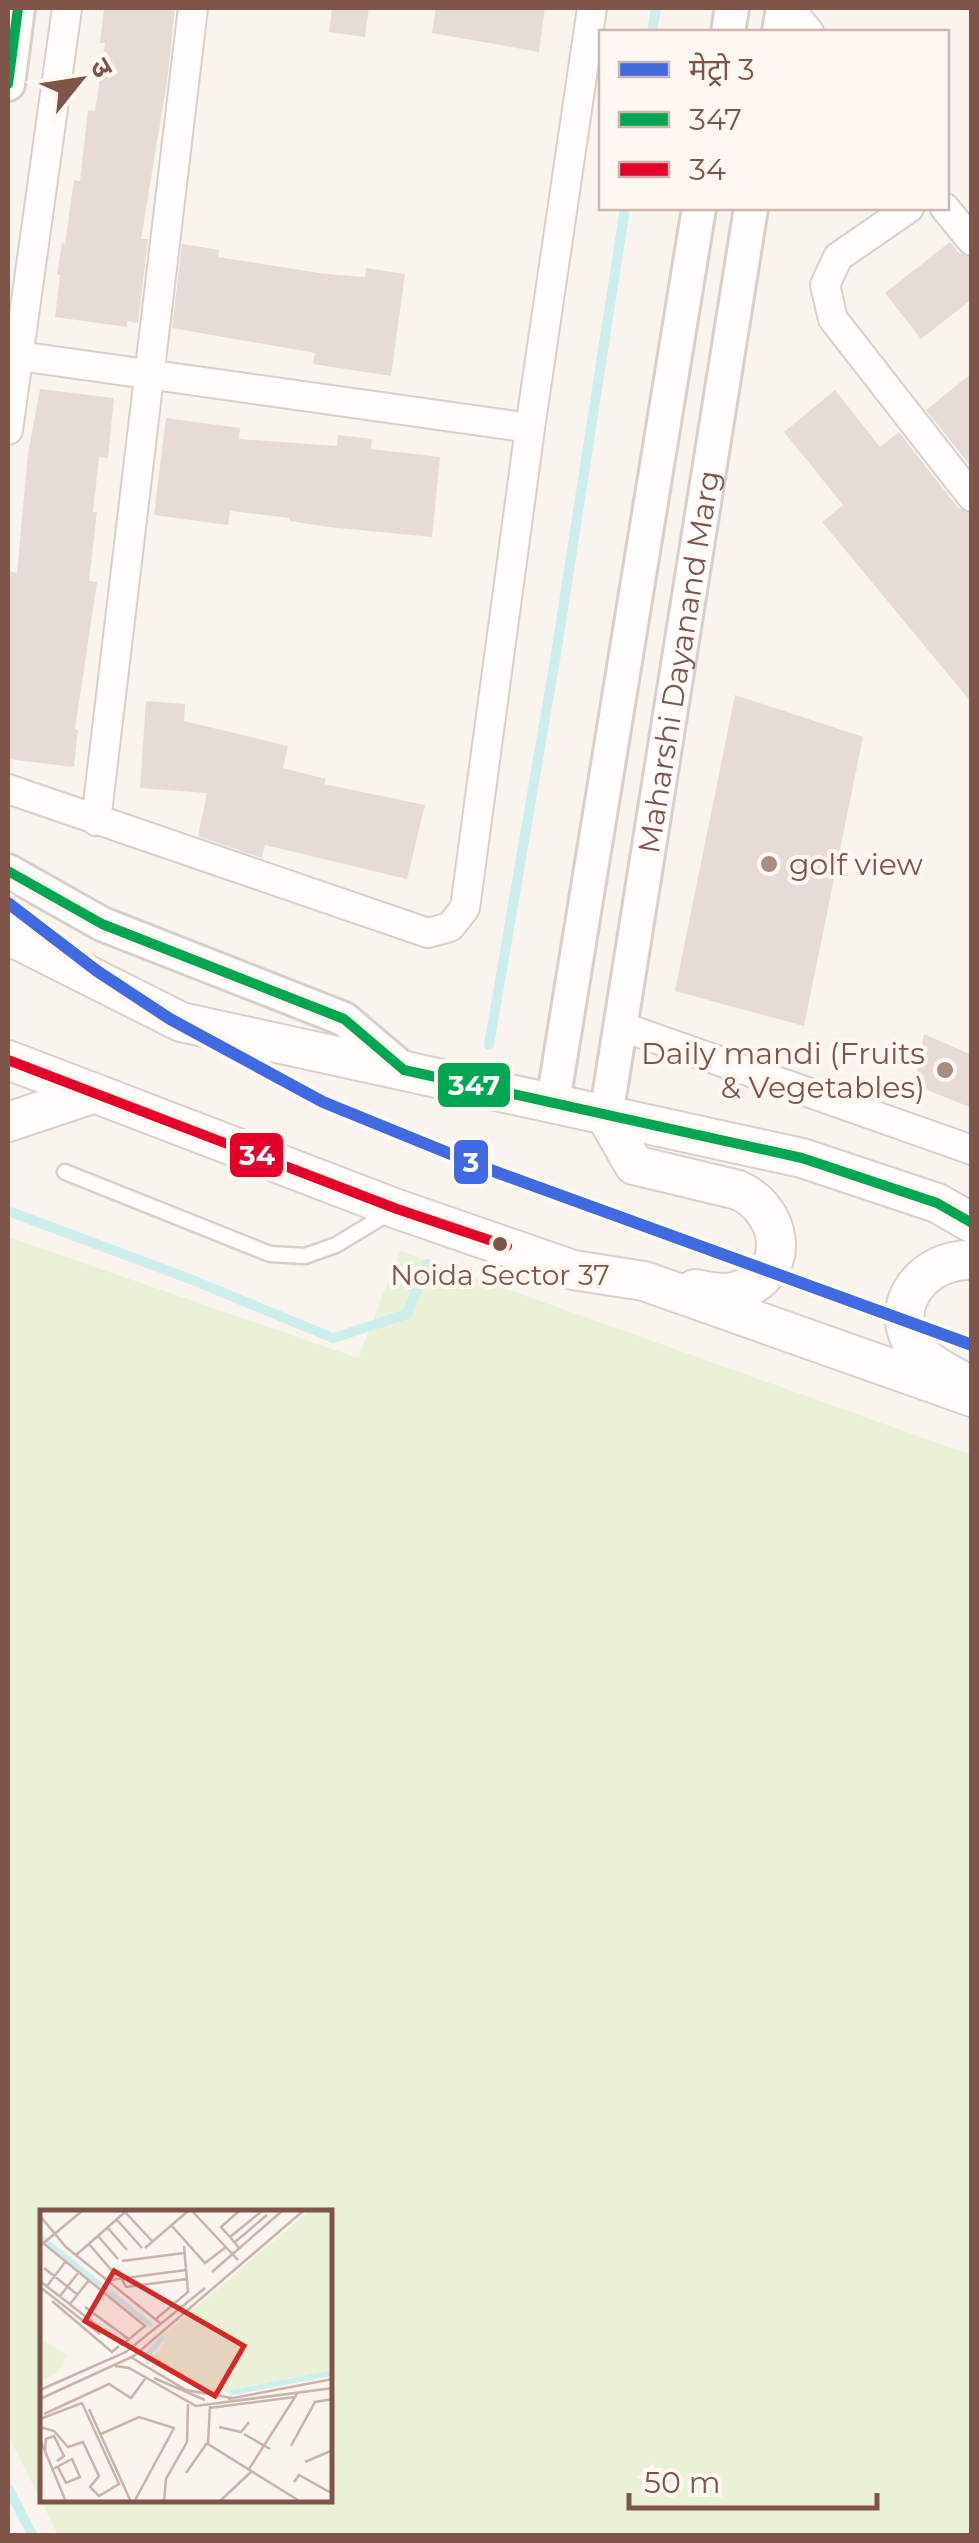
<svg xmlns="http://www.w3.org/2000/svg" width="979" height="2543" font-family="Montserrat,'Noto Sans Devanagari',sans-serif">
<rect width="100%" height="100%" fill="#faf4ee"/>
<path fill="#e9f1d7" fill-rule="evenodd" d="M8 1237 358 1358 400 1251 971 1455V2535H58L8 2435ZM42 2213H330V2500H42Z"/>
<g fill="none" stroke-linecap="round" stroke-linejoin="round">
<path stroke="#cdeeed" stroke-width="10" d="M652 32 656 8
M489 1045 556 654 625 208
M8 1211 190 1279 333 1338 407 1314 427 1264
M8 2488 33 2536"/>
</g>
<path fill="#e7dbd5" d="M104 8H175L167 82 141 239H148L138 323 127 321V327L55 317 60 275H57L62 243 65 244 74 180 80 181 88 110 95 111 105 43H100Z
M332 8H369L365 37 329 32Z
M436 8H545L539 52 432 33Z
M950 242 959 253 972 258V299L921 339 885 293Z
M182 244 219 250 218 257 326 274 365 277 366 268 405 274 391 376 313 364 315 353 172 328Z
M972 373V468L926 410Z
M40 389 114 398 108 458 99 457 93 512H97L89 581 97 582 75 729 78 730 74 767 8 759V571L17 573 28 453Z
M835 390 880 447 899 432 958 508 972 514V703L822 522 843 505 784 432Z
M166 418 240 428 239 439 337 446 338 435 372 439 371 449 440 457 432 537 328 527 290 521V518L230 511 228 525 154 515Z
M735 695 863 737 804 1026 675 991Z
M146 701 185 704 184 721 288 746 283 768 326 779 324 784 425 805 407 879 265 845 262 858 198 836 207 793 140 788Z
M924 1034 972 1055V1108L915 1085Z"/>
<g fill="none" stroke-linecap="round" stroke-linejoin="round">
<g stroke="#d9cfca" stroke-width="19">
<path id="service" d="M65 1172 270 1254 305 1256 336 1245 392 1211"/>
</g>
<g stroke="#d9cfca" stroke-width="32">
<path id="minor" d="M789 8 809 32
M909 208 838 257 825 285 833 319 972 497
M945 208 972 241
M19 356 530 428
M8 430 67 8
M8 789 428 933 450 927 465 908 530 428 592 8
M96 821 193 8
M620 1026 972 1150"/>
</g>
<g stroke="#d9cfca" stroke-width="38">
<g id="tertiary">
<path d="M728 32 732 8"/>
<path d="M779 32 783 8"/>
<path d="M8 84 18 8"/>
<path d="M8 871 102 924 344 1019 404 1070"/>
<path d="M553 1102 699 208"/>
<path id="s1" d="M606 1116 751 208"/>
</g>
</g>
<g stroke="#dacfca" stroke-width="42">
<path id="secondary" d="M8 935 181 1022 802 1158 937 1203 972 1223
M8 1060 397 1209 573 1270 644 1281 972 1397
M606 1116 634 1165 738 1190C782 1210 793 1270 743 1289 727 1296 711 1292 695 1289
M8 1122 95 1093
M960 1380C944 1371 925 1362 914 1346 886 1303 926 1258 972 1260"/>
</g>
<use href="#service" stroke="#fefdfc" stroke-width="14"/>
<use href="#minor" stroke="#fefdfc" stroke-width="28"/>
<use href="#tertiary" stroke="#fefdfc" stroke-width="32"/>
<use href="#secondary" stroke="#fefdfc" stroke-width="38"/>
<g stroke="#fff8f2" stroke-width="18">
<path id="bus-1" d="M8 84 18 8
M8 871 102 924 344 1019 404 1070 802 1158 937 1203 972 1223"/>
</g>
<g stroke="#fff8f2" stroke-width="18">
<path id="bus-2" d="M8 1060 397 1209 507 1246"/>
</g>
<use href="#bus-1" stroke="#00a651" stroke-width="10"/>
<use href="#bus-2" stroke="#e4002b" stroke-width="10"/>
<g stroke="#fff8f2" stroke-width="20">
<path id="metro-1" d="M8 903 97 971 170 1019 323 1102 485 1168 972 1345"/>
</g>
<use href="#metro-1" stroke="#4169e1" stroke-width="12"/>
</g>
<g fill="#a98d82" stroke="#fff8f2" stroke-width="4">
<circle cx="769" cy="864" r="10"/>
<circle cx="945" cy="1070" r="10"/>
</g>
<circle fill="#7e5548" stroke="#fff8f2" stroke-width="4" cx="500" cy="1244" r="9"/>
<g text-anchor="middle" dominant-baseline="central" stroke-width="8" stroke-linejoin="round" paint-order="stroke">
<g font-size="28" fill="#7e5548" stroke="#fff8f2">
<text x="500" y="1275">Noida Sector 37</text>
</g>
<g font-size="30" fill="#7e5548" stroke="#fff8f2">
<text stroke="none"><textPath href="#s1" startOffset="460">Maharshi Dayanand Marg</textPath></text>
</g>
<g font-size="30" fill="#7e5548" stroke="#fff8f2" text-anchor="start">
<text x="789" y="864">golf view</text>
<text x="925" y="1053" text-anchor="end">Daily mandi (Fruits<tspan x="925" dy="34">&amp; Vegetables)</tspan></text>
</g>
</g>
<g transform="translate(40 2210)">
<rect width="292" height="292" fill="#faf4ee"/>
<path d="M269 1H292V164L199 183 165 182 110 153 125 133 121 127ZM0 129 28 145 18 162 0 172Z" fill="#e9f1d7"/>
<path fill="none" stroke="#cdeeed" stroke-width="5" d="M0 26 112 116M109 154 106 147 123 127M190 183 293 163"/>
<path fill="none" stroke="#c8b4ac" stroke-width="2.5" d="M152 1 198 50M0 6 26 37 120 113M77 10 102 38M131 15 165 53 186 37M67 17 87 40M58 26 78 49M190 27 181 17 199 1M195 32 227 5M49 34 73 62M0 36 42 1M105 38 148 1M199 38 190 27 222 1M35 46 85 2 112 31M82 51 144 43M4 58 38 85M172 62 242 1M82 69 86 77 147 69M70 70 146 60M0 71 82 135 105 116 3 33M7 76 26 51M0 77 60 124M20 86 39 62M12 91 72 142 79 136M30 94 49 70M45 97 90 130M116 109 148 82 144 36M92 148 146 180 192 188M75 156 89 158 156 196 293 178M114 168 165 190M0 180 86 142 165 78M0 189 94 146 263 1M188 189 293 169M170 196 168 234 261 292M169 198 255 187M49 199 91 292M4 204 69 174 91 188 105 169M0 209 42 193 79 274 59 286 50 277 59 266 43 232 28 237 14 221 0 217M179 217 201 222 209 212M61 224 99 207 134 218 94 292M204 224 230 239M0 229 26 292M251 236 275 192 293 189M5 241 6 229 14 226 24 246 17 251M265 252 293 240M13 259 32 249 40 267 26 273 18 257M209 259 257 184M146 263 167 233M254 272 259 265 293 284M124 292 126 269 147 232 148 194M179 292 212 261"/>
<path fill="#d62828" fill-opacity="0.15" stroke="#d62828" stroke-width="5" d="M74 61 204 136 175 186 45 111Z"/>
<rect width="292" height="292" fill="none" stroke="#7e5548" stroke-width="5"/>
</g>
<g stroke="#fff8f2" stroke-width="4">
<rect x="436" y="1061" width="76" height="48" rx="10" fill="#00a651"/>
<rect x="228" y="1131" width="57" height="48" rx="10" fill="#e4002b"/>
<rect x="452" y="1138" width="38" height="48" rx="10" fill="#4169e1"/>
</g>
<g font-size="28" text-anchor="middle" font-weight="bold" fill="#fff">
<text x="474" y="1095">347</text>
<text x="257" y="1165">34</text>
<text x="471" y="1172">3</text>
</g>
<rect width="979" height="2543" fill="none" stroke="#7e5548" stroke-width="20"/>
<rect x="599" y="30" width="350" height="180" fill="#fff8f2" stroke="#cbb7ae" stroke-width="2.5"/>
<rect x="619" y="62" width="50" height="15" fill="#4169e1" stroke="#cbb7ae" stroke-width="2.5"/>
<text x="689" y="80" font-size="30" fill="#7e5548">मेट्रो 3</text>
<rect x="619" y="112" width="50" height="15" fill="#00a651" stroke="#cbb7ae" stroke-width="2.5"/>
<text x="689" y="130" font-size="30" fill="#7e5548">347</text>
<rect x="619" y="162" width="50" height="15" fill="#e4002b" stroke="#cbb7ae" stroke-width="2.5"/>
<text x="689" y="180" font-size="30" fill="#7e5548">34</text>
<g transform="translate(80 80) rotate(60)" stroke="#fff8f2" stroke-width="8" paint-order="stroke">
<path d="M0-8L18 38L0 25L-18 38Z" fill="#7e5548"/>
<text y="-15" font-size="28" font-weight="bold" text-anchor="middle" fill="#7e5548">उ</text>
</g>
<path d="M629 2493v15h248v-15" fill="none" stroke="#7e5548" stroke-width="5"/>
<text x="644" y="2493" font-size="30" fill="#7e5548" stroke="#fff8f2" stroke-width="8" paint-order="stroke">50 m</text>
</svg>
